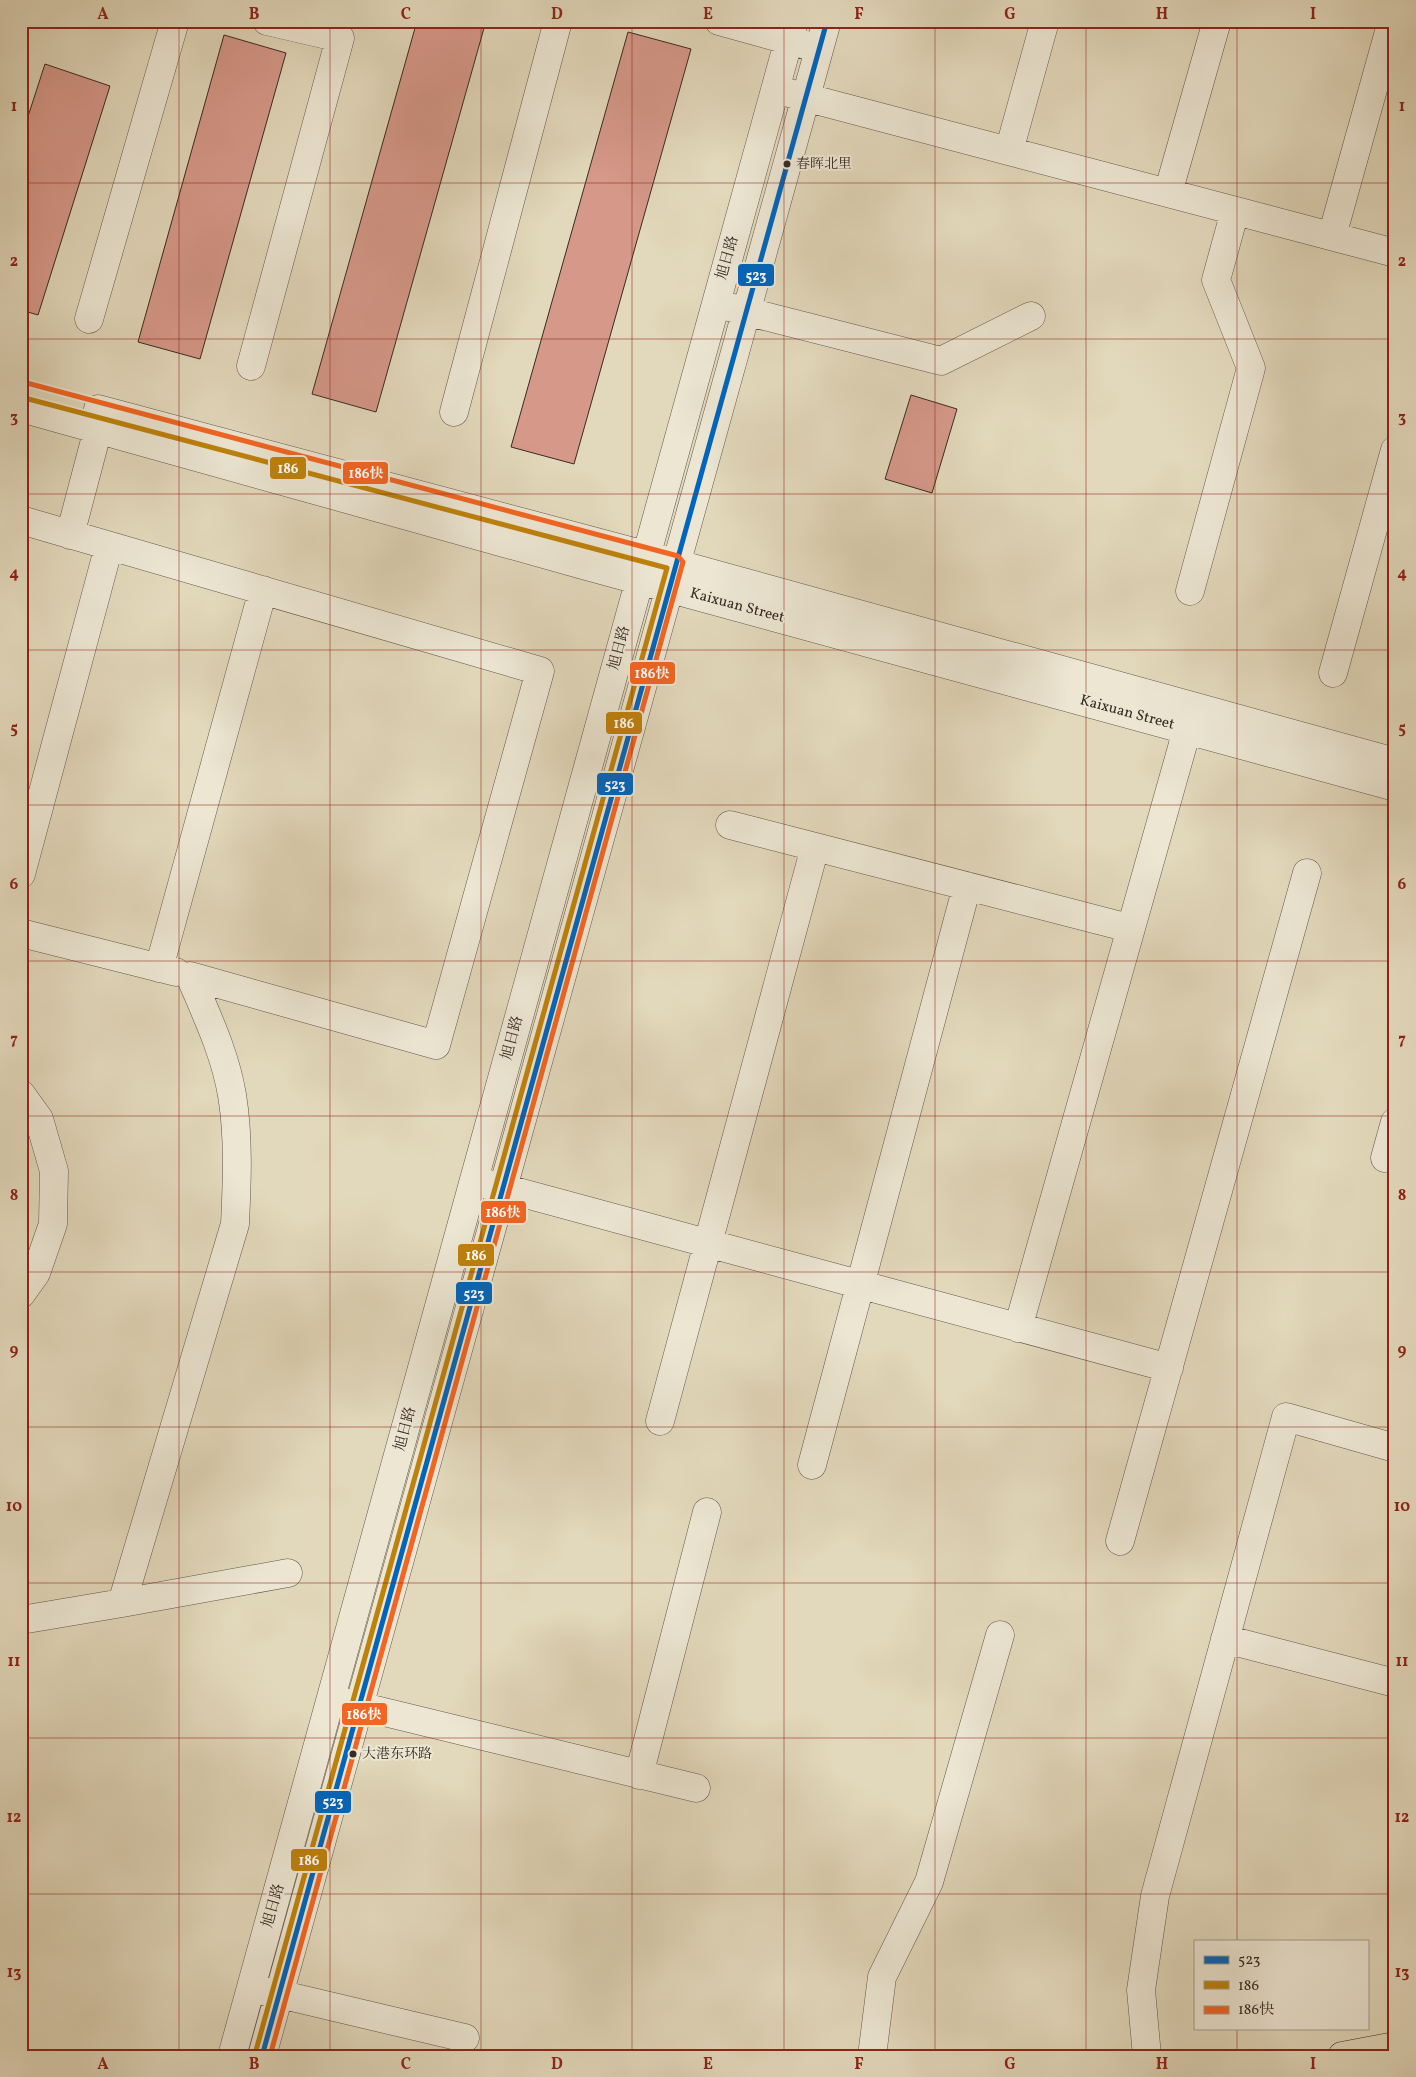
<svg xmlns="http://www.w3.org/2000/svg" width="1416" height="2077" font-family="Vollkorn,'Noto Serif SC',serif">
<rect width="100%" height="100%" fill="#e2d8bb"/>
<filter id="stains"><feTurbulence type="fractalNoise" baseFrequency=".004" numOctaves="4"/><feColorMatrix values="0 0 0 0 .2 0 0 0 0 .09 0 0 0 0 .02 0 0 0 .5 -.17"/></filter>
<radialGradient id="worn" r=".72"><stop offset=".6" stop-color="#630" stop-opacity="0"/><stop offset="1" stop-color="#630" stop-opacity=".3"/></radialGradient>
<path fill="#b8bd8d" stroke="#787458" d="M21 1158C28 1179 29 1207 21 1228Z"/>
<path fill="#d69889" stroke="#382a24" d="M417 21H486L376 412 312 394Z
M628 32 691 49 574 464 511 447Z
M224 35 286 53 200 359 138 342Z
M45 64 110 86 38 315 21 310V138Z
M911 395 957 409 932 493 885 479Z"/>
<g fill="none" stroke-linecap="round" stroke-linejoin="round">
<g stroke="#62564a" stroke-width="29">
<path id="minor" d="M719 21 806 45
M789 93 1395 253
M1009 151 1045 21
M1168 193 1217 21
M1332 236 1392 21
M729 307 941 361 1031 316
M89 319 175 21
M251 366 340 38 267 21
M21 408 583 565 1395 787
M98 409 645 555 1395 762
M454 412 558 21
M21 520 540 671 436 1045 190 976C206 1014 225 1053 232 1095 239 1137 237 1182 235 1224L122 1603 21 1620
M70 535 98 429
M1190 591 1251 368 1216 280 1235 211
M1333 673 1395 450
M730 825 1129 928
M21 874 109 546
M21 933 176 972
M159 968 263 590
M21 1094 39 1119 54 1171 53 1224 36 1273 21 1294
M1385 1158 1395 1122
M485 1183 1169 1368
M1018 1328 1187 730
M660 1421 815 847
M812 1465 967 886
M1120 1541 1307 873
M122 1603 288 1573
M1225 1639 1395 1683
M343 1702 696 1788
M639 1775 707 1512
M262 1991 279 1994 465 2038
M232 2056 794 21
M262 2056 827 21
M872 2056 882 1977 929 1882 1000 1635
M1147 2056 1141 1990 1155 1896 1286 1417 1395 1448"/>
</g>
<g stroke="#382a24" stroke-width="29">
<path id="major" d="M1342 2056 1395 2046"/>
</g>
<use href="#minor" stroke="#ece6d3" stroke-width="28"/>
<use href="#major" stroke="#e2d8bb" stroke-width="28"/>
<g stroke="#ece6d3" stroke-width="9">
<path id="bus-1" d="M262 2056 827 21"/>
</g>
<g stroke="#ece6d3" stroke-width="9">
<path id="bus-2" d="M21 397 667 568 255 2054"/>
</g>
<g stroke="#ece6d3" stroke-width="9">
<path id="bus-3" d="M23 382 678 556 683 562 270 2056"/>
</g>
<use href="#bus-1" stroke="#0065bd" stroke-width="5"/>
<use href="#bus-2" stroke="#be810b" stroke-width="5"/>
<use href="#bus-3" stroke="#f26522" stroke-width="5"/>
</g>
<path fill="none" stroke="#8f2418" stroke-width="1" stroke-opacity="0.55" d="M179 21V2056M330 21V2056M481 21V2056M632 21V2056M784 21V2056M935 21V2056M1086 21V2056M1237 21V1941M21 183H1395M21 339H1395M21 494H1395M21 650H1395M21 805H1395M21 961H1395M21 1116H1395M21 1272H1395M21 1427H1395M21 1583H1395M21 1738H1395M21 1894H1395M1237 2028V2056"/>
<g fill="#382a24" stroke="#ece6d3" stroke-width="2">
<circle cx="787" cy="164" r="4.5"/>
<circle cx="353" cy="1754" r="4.5"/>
</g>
<g text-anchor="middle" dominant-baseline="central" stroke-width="4" stroke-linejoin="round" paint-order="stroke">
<g font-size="14" fill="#382a24" stroke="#ece6d3" text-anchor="start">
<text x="796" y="164">春晖北里</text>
<text x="362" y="1754">大港东环路</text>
</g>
<g font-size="15" fill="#382a24" stroke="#ece6d3">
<text transform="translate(728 258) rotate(-74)">旭日路</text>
<text transform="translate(737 606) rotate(15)">Kaixuan Street</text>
<text transform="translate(620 648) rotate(-75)">旭日路</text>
<text transform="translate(1127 713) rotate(15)">Kaixuan Street</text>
<text transform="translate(513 1038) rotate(-75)">旭日路</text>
<text transform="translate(406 1429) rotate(-75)">旭日路</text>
<text transform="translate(274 1906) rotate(-74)">旭日路</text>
</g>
</g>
<g stroke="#ece6d3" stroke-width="2">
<rect x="737" y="263" width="38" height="24" rx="5" fill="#0065bd"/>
<rect x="269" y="456" width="38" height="24" rx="5" fill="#be810b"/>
<rect x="342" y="461" width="47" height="24" rx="5" fill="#f26522"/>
<rect x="629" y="661" width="47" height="24" rx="5" fill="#f26522"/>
<rect x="605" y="711" width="38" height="24" rx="5" fill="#be810b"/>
<rect x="596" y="772" width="38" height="24" rx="5" fill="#0065bd"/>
<rect x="480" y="1200" width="47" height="24" rx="5" fill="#f26522"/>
<rect x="457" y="1243" width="38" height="24" rx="5" fill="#be810b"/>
<rect x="455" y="1281" width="38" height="24" rx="5" fill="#0065bd"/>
<rect x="341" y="1702" width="47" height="24" rx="5" fill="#f26522"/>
<rect x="314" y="1790" width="38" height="24" rx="5" fill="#0065bd"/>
<rect x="290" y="1848" width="38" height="24" rx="5" fill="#be810b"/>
</g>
<g font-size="14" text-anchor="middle" font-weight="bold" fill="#fff">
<text x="756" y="280">523</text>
<text x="288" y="473">186</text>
<text x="366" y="478">186快</text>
<text x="652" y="678">186快</text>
<text x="624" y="728">186</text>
<text x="615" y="789">523</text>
<text x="503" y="1217">186快</text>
<text x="476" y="1260">186</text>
<text x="474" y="1298">523</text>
<text x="364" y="1719">186快</text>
<text x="333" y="1806">523</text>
<text x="309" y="1865">186</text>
</g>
<rect width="1416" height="2077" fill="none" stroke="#e2d8bb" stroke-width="55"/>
<rect x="1194" y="1940" width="175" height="90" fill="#ece6d3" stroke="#a49b8d"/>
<rect x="1204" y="1956" width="25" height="8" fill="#0065bd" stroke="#a49b8d"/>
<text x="1238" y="1964" font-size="15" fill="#382a24">523</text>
<rect x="1204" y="1981" width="25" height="8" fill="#be810b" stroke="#a49b8d"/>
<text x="1238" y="1990" font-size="15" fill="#382a24">186</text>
<rect x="1204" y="2006" width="25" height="8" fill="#f26522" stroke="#a49b8d"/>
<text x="1238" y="2014" font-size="15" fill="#382a24">186快</text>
<rect x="28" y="28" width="1360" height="2022" fill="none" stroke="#8f2418" stroke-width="2"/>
<g font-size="16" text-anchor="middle" font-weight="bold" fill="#8f2418">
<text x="103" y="19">A</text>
<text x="254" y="19">B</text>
<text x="406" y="19">C</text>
<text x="557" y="19">D</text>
<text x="708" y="19">E</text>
<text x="859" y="19">F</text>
<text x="1010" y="19">G</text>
<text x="1162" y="19">H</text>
<text x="1313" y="19">I</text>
<text x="14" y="111">1</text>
<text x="1402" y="111">1</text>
<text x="14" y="266">2</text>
<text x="1402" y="266">2</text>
<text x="14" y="422">3</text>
<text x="1402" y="422">3</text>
<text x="14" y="578">4</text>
<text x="1402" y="578">4</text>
<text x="14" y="733">5</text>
<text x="1402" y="733">5</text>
<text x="14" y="889">6</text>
<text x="1402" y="889">6</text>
<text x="14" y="1044">7</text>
<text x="1402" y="1044">7</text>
<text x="14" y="1200">8</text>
<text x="1402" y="1200">8</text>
<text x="14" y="1355">9</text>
<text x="1402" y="1355">9</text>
<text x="14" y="1511">10</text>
<text x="1402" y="1511">10</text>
<text x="14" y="1666">11</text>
<text x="1402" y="1666">11</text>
<text x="14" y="1822">12</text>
<text x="1402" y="1822">12</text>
<text x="14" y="1977">13</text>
<text x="1402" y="1977">13</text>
<text x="103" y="2069">A</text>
<text x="254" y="2069">B</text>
<text x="406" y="2069">C</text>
<text x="557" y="2069">D</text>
<text x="708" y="2069">E</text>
<text x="859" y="2069">F</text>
<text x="1010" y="2069">G</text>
<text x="1162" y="2069">H</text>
<text x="1313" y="2069">I</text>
</g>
<rect width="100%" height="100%" filter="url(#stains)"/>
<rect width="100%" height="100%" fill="url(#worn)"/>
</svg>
